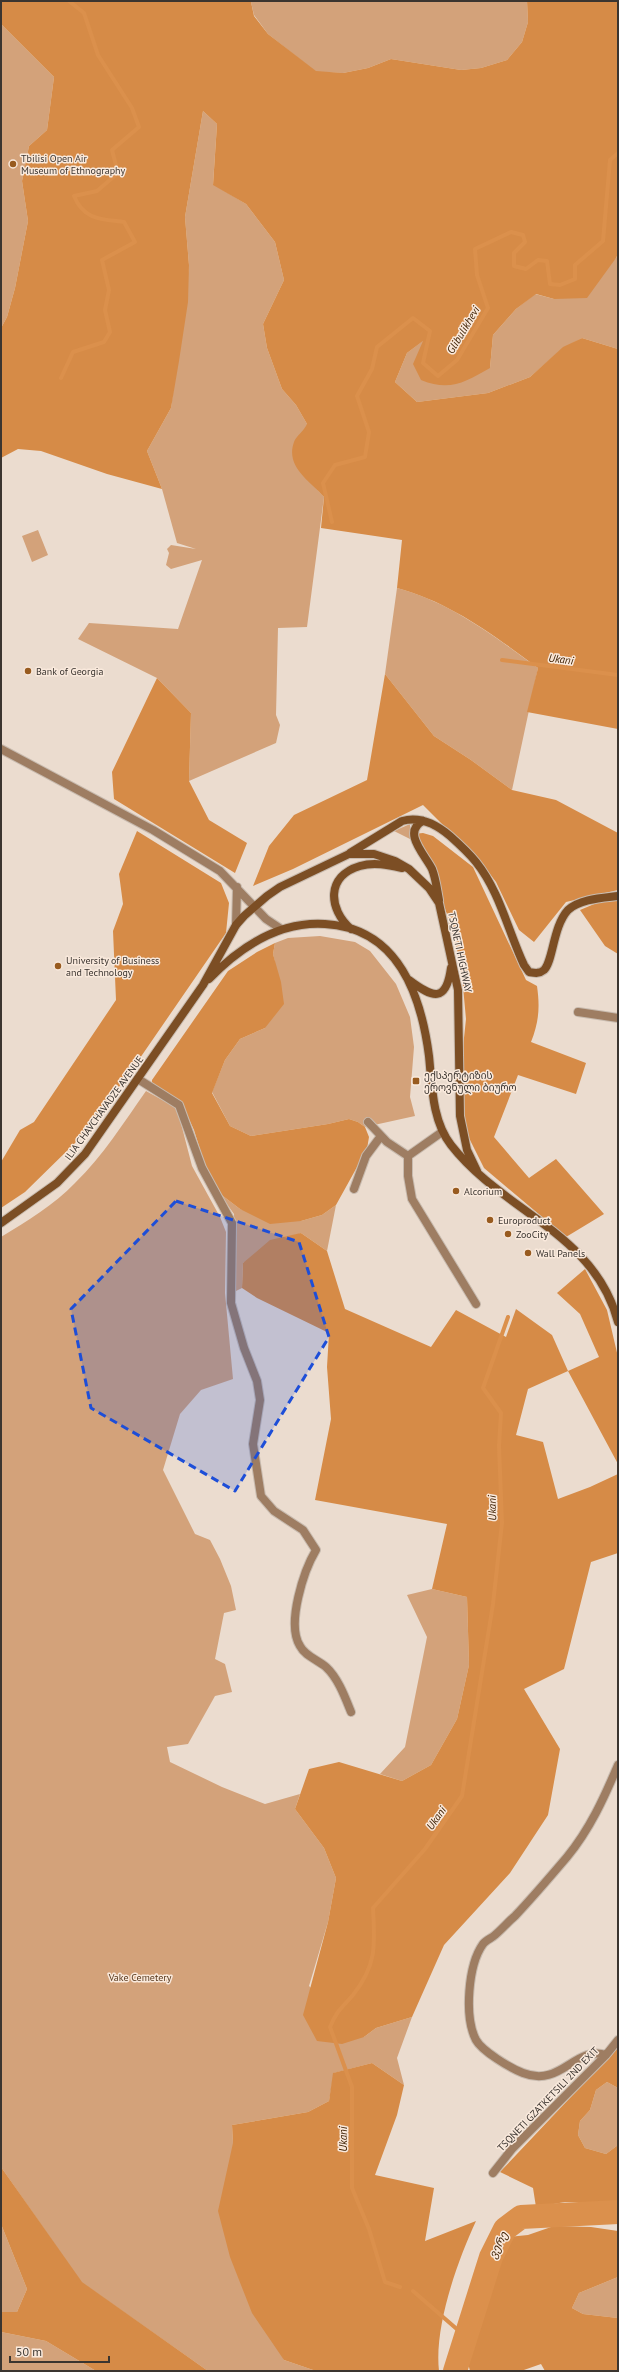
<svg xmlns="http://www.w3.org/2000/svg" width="619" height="2372" font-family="'PT Sans','Noto Sans Georgian',sans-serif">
<rect width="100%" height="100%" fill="#ebdccf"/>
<path fill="#d3a27a" d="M275 1H527L528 22 522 42 507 60 481 68 461 70 391 59 368 68 343 73 316 72 268 34 254 15 251 2Z
M1 24 54 77 47 130 29 146 22 181 28 221 15 288 7 317 1 328Z
M203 111 217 124 213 184 246 204 275 242 284 280 263 324 267 348 282 389 296 405 307 424 313 485 324 497 307 627 278 628 276 715 280 725 276 743 189 781 191 713 157 678 78 639 89 623 178 629 202 560 171 569 166 565 169 553 167 549 171 545 196 549 177 543 162 489 147 451 171 408 189 265 185 217Z
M618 254V349L582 338 563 348 530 377 488 393 417 402 395 382 407 353 424 340 490 368 493 335 516 309 535 294 554 299 616 258Z
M38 530 48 555 32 562 22 536Z
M397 588C450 602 494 636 538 668L512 790 471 760 434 736 385 674Z
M410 824V839L394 831Z
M320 936 355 942 370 951 396 984 410 1017 414 1047 410 1097 415 1116 365 1127 358 1122 349 1119 328 1124 251 1136 230 1126 212 1092 225 1060 240 1039 265 1028 275 962 273 954 275 943 288 938Z
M146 1091 177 1108 192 1166 220 1217 226 1232 225 1293 233 1379 201 1390 180 1414 163 1470 195 1534 210 1540 220 1559 231 1586 236 1610 224 1613 215 1659 225 1664 232 1692 215 1696 188 1744 167 1747 170 1762 222 1787 265 1804 300 1794 295 1809 324 1848 336 1878 328 1922 309 1986 364 2037 376 2028 412 2017 397 2058 404 2085 372 2063 334 2073 329 2101 308 2112 232 2125 233 2143 284 2360 316 2371H208L81 2282 1 2167V1237C27 1221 54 1205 75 1183 103 1156 124 1122 146 1091Z
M219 1193 240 1209 301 1221 322 1215 336 1205 327 1251 301 1233 243 1263 242 1288 236 1291 234 1214Z
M432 1589 467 1597 469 1665 457 1719 431 1765 402 1781 380 1774 405 1747 427 1637 407 1595Z
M607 2082 618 2088V2145L606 2154 585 2148 578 2135 580 2121 590 2110 596 2090Z
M1 2224 27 2289 17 2312H1Z
M618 2277V2318L583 2314 572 2308 579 2293Z
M1 2332 46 2341 96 2371H1Z"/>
<path fill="#d68b47" d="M1 1H275L251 2 254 16 268 34 316 71 343 73 368 68 391 59 461 70 481 68 507 60 522 42 528 22 527 1H618V254L616 258 587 298 554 299 536 294 516 309 493 335 490 368C465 382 450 392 421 380L413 364 423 341 407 353 395 382 417 402 488 393 530 377 563 347 582 338 618 349V729L527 712 538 668C495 636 450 602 397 588L402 540 321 528 324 497C310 481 285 467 294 442 296 436 304 431 307 424L296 405 282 389 267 348 263 324 284 280 275 242 246 204 213 185 217 124 203 111 185 217 189 265 188 302 179 361 171 408 147 451 162 489 107 474 41 451 18 449 1 458V328L7 317 15 288 28 221 22 181 29 146 47 130 54 77 1 24Z
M385 674 434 736 471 760 512 790 556 800 618 833V890L566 902 534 942 519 930 496 882 483 865 423 805 293 869 253 886 269 846 294 815 367 780Z
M157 678 191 713 189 781 209 820 247 843 235 873 114 799 112 772Z
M137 831 221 883 229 903 226 933 129 1074 75 1143 25 1192 1 1208V1162L20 1130 34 1122 116 1000 113 931 123 904 119 874Z
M423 833 433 836 473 867 526 980 537 986C540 1007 539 1022 531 1042L586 1063 576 1094 518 1075 494 1137 529 1178 556 1159 604 1214 566 1237 484 1168 466 1132 459 1085 466 1019 461 965 448 917 432 873 421 854 413 846V834Z
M618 900V954L605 946 580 910 599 902Z
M275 943 273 954 281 982 284 1004 265 1028 240 1039 225 1060 212 1093 230 1126 251 1136 328 1124 349 1119 358 1122 365 1127 369 1137 367 1149 336 1205 322 1215 301 1221 270 1224 240 1209 219 1193 206 1169 194 1130 182 1104 152 1083V1080L228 971 257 952Z
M301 1233 327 1251 345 1309 431 1347 456 1310 506 1337 516 1309 552 1335 568 1371 599 1357 580 1314 557 1293 585 1269 607 1310 618 1357V1464L568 1371 528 1389 516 1435 543 1442 558 1499 590 1487 618 1474V1553L591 1562 564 1669 524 1689 560 1749 548 1815 510 1873 444 1945 412 2017 376 2028 364 2037 342 2044 317 2041 303 2015 328 1922 336 1878 324 1848 295 1809 309 1769 339 1762 402 1781 431 1765 457 1719 469 1665 467 1597 432 1589 447 1524 315 1500 331 1419 327 1367 329 1333 257 1298 242 1288 243 1263 270 1240Z
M618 2047V2088L607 2082 596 2090 590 2110 580 2121 578 2135 585 2148 606 2154 618 2145V2202H565L536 2207 533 2188 500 2172Z
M372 2063 404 2085 397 2115 375 2175 434 2188 425 2241 476 2221C457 2262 434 2327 439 2371H316L284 2360 252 2313 230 2257 218 2211 233 2143 232 2125 308 2112 329 2101 333 2073Z
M1 2167 82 2282 208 2371H96L46 2341 1 2332V2312H17L27 2289 1 2224Z
M554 2226 591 2227 618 2231V2277L579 2293 572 2308 583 2314 618 2318V2371H545L541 2364 521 2371H470L464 2347 494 2257 508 2237 528 2235Z"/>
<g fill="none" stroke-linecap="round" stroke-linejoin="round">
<path stroke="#db904c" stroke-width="4" d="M61 378 73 352 104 342 110 332 105 310 109 290 102 260 135 242 124 222C101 219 84 220 74 196L97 191 118 173 112 150 139 127 132 108 98 55 84 13 69 1
M332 522 323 483 335 465 365 457 369 432 357 396 372 369 377 347 413 318 430 331 423 363 438 376 457 360 488 308 477 275 475 249 511 232 523 235 525 242 514 253V266L526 269 538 260 547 261 550 284 560 285 575 279V265L603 241 610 160 618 153
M502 660 618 675
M400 2287 385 2282 369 2229 352 2188V2087L330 2027C337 2010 342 2008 353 1995 377 1965 375 1945 373 1908L425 1849 462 1796 493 1604 502 1523 499 1446 501 1413 483 1388 508 1317
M413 2291 466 2337"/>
<path stroke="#db904c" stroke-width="24" d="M455 2371 491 2257 505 2229 521 2217 618 2212"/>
<g stroke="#c8bbaf" stroke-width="10">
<path id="street" d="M1 749 153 830 220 871 266 919 281 929
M236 925 237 887
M578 1012 618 1018
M138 1079 179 1105 202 1168 232 1223 231 1303 244 1348 257 1381 260 1400 253 1444 261 1496 274 1511 303 1530 316 1550C304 1570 286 1624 300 1646 305 1656 318 1660 326 1667 338 1678 345 1697 351 1712
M368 1122 387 1142 408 1156 442 1132
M408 1156V1176L412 1199 476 1304
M354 1189 366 1156 381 1136
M606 2055C575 2045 561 2088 523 2073 510 2068 482 2051 476 2040 464 2017 468 1965 483 1944 486 1940 492 1938 495 1935 502 1929 508 1922 515 1916 533 1897 550 1877 567 1857 590 1829 604 1798 618 1765
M493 2173 512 2149 606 2055 618 2040"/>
</g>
<g stroke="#c8bbaf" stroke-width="10">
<path id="secondary" d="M423 821C401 832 426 856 432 869 436 879 437 890 439 900
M350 853 402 821C420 816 436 824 450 836 459 844 468 852 476 862 500 892 508 931 524 965L529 972C535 973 539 974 544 970 553 962 553 926 568 910 580 899 602 898 618 896
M351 929C328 909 326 876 360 866 374 862 388 865 402 868
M209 979C240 947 278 921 325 924 398 928 421 994 429 1056 432 1085 432 1121 451 1145 503 1212 595 1233 618 1322
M409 980C433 998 446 1003 451 968
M1 1223 57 1183 85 1154 203 985 236 925 244 916 267 896 280 887 349 854H374L395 861 409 869 429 888 439 903 458 990 460 1116 467 1150 477 1171"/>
</g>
<use href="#street" stroke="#9e7d62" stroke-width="8"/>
<use href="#secondary" stroke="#7c4e24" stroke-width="8"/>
</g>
<path fill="#1d4ed8" fill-opacity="0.2" stroke="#1d4ed8" stroke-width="3" stroke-dasharray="8 5" stroke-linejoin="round" d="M176 1201 299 1242 329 1337 235 1491 91 1408 71 1309Z"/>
<g fill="#985b1f" stroke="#f9e9dc" stroke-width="1.5">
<circle cx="13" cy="164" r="4"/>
<circle cx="28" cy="671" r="4"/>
<circle cx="58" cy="966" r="4"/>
<rect x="412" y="1077" width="8" height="8" rx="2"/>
<circle cx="456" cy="1191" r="4"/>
<circle cx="490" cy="1220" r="4"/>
<circle cx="508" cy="1234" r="4"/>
<circle cx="528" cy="1253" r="4"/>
</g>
<g text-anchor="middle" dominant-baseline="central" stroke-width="3" stroke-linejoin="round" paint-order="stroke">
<g font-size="10" fill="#3b3530" stroke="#f9e9dc" text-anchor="start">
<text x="21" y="158">Tbilisi Open Air<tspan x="21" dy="12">Museum of Ethnography</tspan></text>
<text x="36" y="671">Bank of Georgia</text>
<text x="66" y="960">University of Business<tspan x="66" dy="12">and Technology</tspan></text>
<text x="424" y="1075">ექსპერტიზის<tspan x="424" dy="12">ეროვნული ბიურო</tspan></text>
<text x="464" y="1191">Alcorium</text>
<text x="498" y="1220">Europroduct</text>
<text x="516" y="1234">ZooCity</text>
<text x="536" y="1253">Wall Panels</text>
</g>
<g font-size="10" fill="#3b3530" stroke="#f9e9dc">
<text transform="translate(460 952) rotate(78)">TSQNETI HIGHWAY</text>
<text transform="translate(104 1108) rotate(-54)">ILIA CHAVCHAVADZE AVENUE</text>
<text transform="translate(548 2099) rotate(-46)">TSQNETI GZATKETSILI 2ND EXIT</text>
</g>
<g font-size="10" fill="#57371b" stroke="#f9e9dc">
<text x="140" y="1977">Vake Cemetery</text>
</g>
<g font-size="11" font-style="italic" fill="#402204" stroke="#f9e9dc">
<text transform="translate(463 330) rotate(-59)">Glibulikhevi</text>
<text transform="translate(561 659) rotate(7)">Ukani</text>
<text transform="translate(492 1508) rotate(-91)">Ukani</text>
<text transform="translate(436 1818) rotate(-55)">Ukani</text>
<text transform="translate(343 2139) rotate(-90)">Ukani</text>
<text transform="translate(498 2245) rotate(-63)">ვერე</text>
</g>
</g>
<rect width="619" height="2372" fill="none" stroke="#3b3530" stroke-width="4"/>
<path d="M10 2356v6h99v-6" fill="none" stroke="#3b3530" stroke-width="2"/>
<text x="16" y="2356" font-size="12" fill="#3b3530" stroke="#f9e9dc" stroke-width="3" paint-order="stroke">50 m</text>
</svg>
